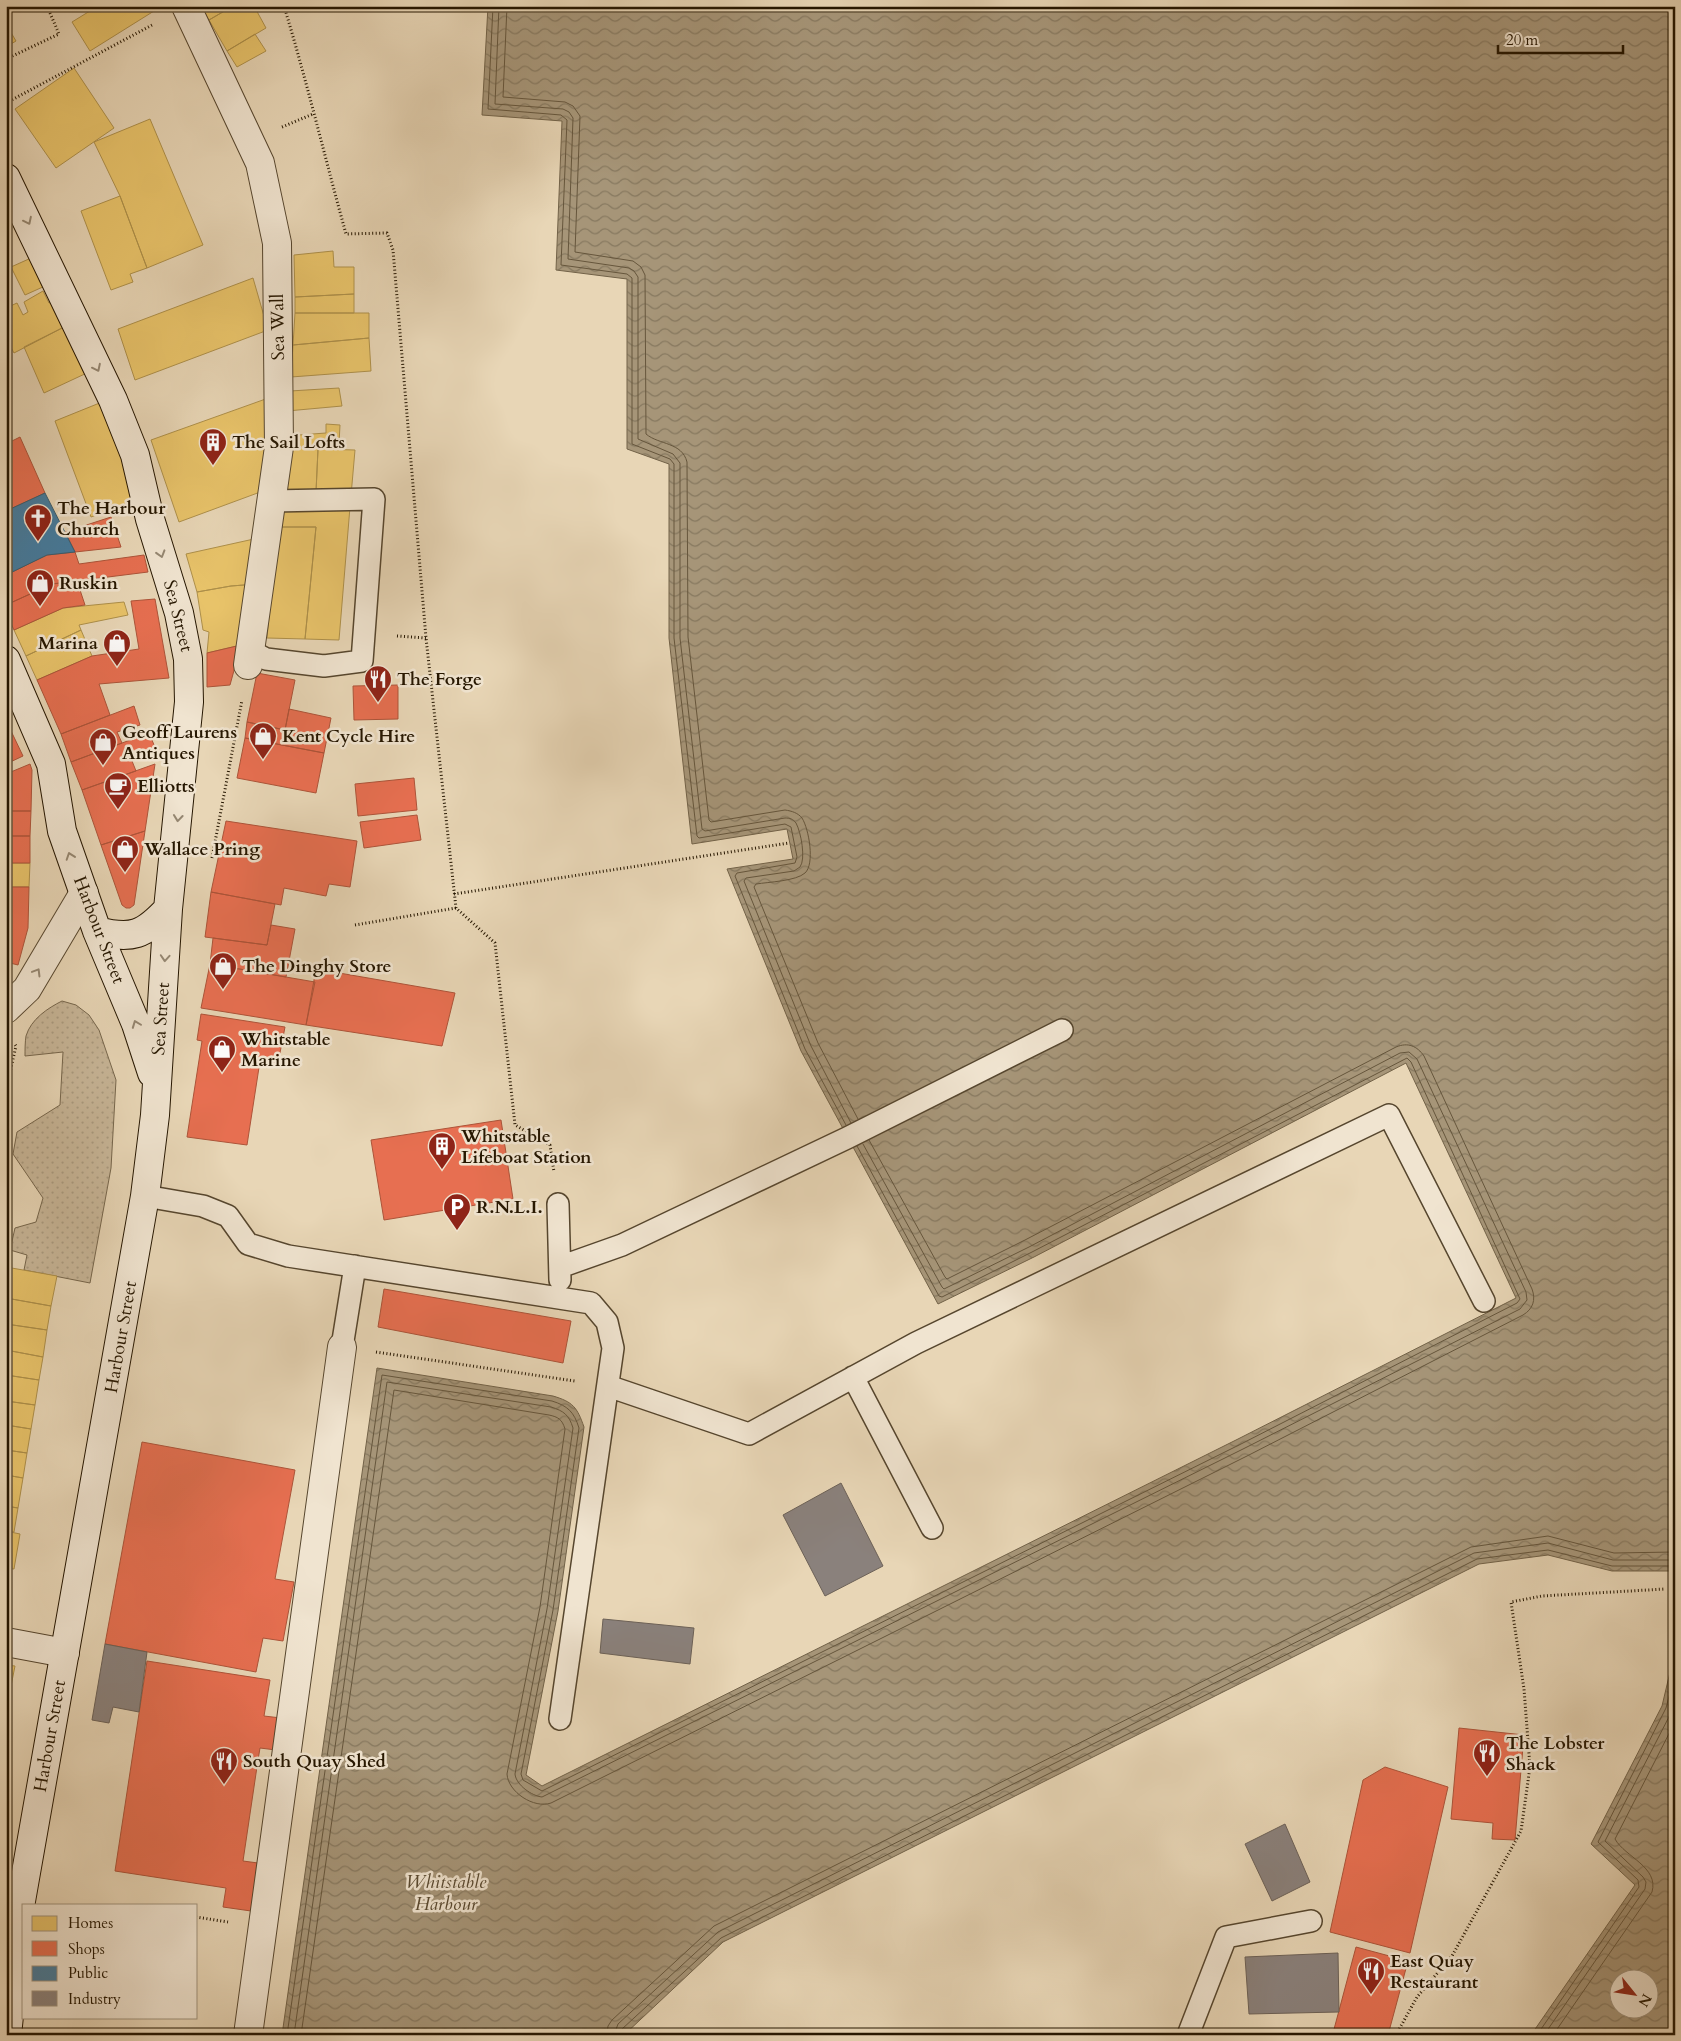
<svg xmlns="http://www.w3.org/2000/svg" width="1681" height="2041" font-family="Cardo,serif">
<defs>
<pattern id="grass-dots" width="8" height="8" patternUnits="userSpaceOnUse" patternTransform="scale(1.25)"><rect width="8" height="8" fill="#c7b597"/><path d="M2 2h.1M6 6h.1" fill="none" stroke="#ab9b80" stroke-width="1.8" stroke-linecap="round"/></pattern>
<pattern id="water-waves" width="16" height="10" patternUnits="userSpaceOnUse" patternTransform="scale(1.25)"><rect width="16" height="10" fill="#a69578"/><path d="M0 5q4-4 8 0t8 0" fill="none" stroke="#877960"/></pattern>
</defs>
<rect width="100%" height="100%" fill="#e8d6b6"/>
<filter id="stains"><feTurbulence type="fractalNoise" baseFrequency=".004" numOctaves="4"/><feColorMatrix values="0 0 0 0 .2 0 0 0 0 .09 0 0 0 0 .02 0 0 0 .5 -.17"/></filter>
<radialGradient id="worn" r=".72"><stop offset=".6" stop-color="#630" stop-opacity="0"/><stop offset="1" stop-color="#630" stop-opacity=".3"/></radialGradient>
<path fill="url(#grass-dots)" stroke="#76664c" d="M62 1001 76 1005 89 1015 99 1030 116 1080 111 1168 90 1283 24 1270 27 1255 10 1250 15 1228 36 1222 43 1198 13 1154 17 1132 60 1105 63 1052 25 1056C25 1050 25 1042 26 1036 31 1019 48 1008 62 1001Z"/>
<path fill="url(#water-waves)" stroke="#726248" fill-rule="evenodd" d="M488 6H1675V1571H1612L1548 1555 1479 1564 723 1942 624 2035H282L377 1368 553 1396C573 1402 577 1407 584 1427L558 1611 526 1775 542 1786 1238 1439 1516 1298 1406 1063 1034 1257 938 1304 801 1051 727 869 793 859 787 829 692 844 669 638V464L627 449V279L556 270 562 121 482 115Z
M1675 1651V2035H1531L1635 1885 1591 1844 1662 1706ZM1618 1978H1648V2008H1618Z"/>
<path fill="#e9c46a" stroke="#ae904a" d="M98 6H162L90 51 72 22Z
M201 6H233L209 20Z
M233 6H254L266 28 227 51 209 20Z
M6 24 16 41 6 47Z
M255 34 266 51 237 67 227 51Z
M74 68 114 128 56 168 15 109Z
M150 119 203 245 147 268 120 196 94 142Z
M120 196 147 268 130 274 133 282 111 290 81 211Z
M333 251 334 267H354V294L295 297 294 255Z
M31 258 45 286 25 295 11 267Z
M253 278 268 330 135 380 118 329Z
M43 291 49 303 54 301 66 326 14 353 6 338V308L17 303 23 315 28 312 24 302Z
M354 294V313H295V297Z
M295 313H369V338L293 345Z
M68 325 89 372 44 393 24 347Z
M369 338 371 371 291 377 293 345Z
M339 388 342 406 287 411 290 391Z
M274 396 263 491 179 522 151 440Z
M107 400 145 497 91 517 55 421Z
M326 424 340 425 339 444H325V449H318L316 492 280 493 285 436 326 433Z
M318 449 355 450 350 507 316 492Z
M350 507 339 640 305 639 316 527H277L279 508Z
M277 527H316L305 639 267 638Z
M263 537 257 584 231 586 197 592 186 554Z
M257 584 241 645 207 653 209 632 203 630 197 592 231 586Z
M124 602 128 615 79 625 81 630 26 656 14 630 63 608Z
M81 630 92 656 37 680 26 656Z
M6 863H30L29 887H6Z
M6 1267 57 1276 51 1306 6 1298Z
M6 1298 51 1306 47 1330 6 1324Z
M6 1324 47 1330 43 1357 6 1350Z
M6 1350 43 1357 39 1380 6 1375Z
M6 1375 39 1380 35 1405 6 1401Z
M6 1401 35 1405 31 1429 6 1425Z
M6 1425 31 1429 27 1453 6 1450Z
M6 1450 27 1453 23 1478 6 1475Z
M6 1475 23 1478 18 1508 6 1506Z
M6 1506 18 1508 14 1532 6 1531Z
M6 1531 20 1534 14 1569 6 1568Z
M6 1665 15 1666 6 1711Z"/>
<path fill="#e76f51" stroke="#ad5439" d="M20 437 45 493 6 511V444Z
M111 517 121 547 75 552 65 532Z
M75 552 79 564 144 555 148 572 52 584 6 605V575L47 555Z
M77 581 85 605 63 608 14 630 6 613V605L52 584Z
M155 599 169 678 99 684 110 715 61 734 37 680 92 656 139 649 131 601Z
M241 645 230 685 207 687V653Z
M257 673 295 680 285 730 247 722Z
M398 685V719L354 720 353 686Z
M134 706 140 725 117 732 122 743 71 762 61 734Z
M289 709 331 718 324 753 245 738 247 722 285 730Z
M6 721 12 733 6 736Z
M12 733 23 756 6 764V736Z
M149 733 157 752 132 761 136 771 82 790 71 762Z
M245 738 324 753 316 793 237 778Z
M30 764 32 770 31 811H6V774Z
M155 764 145 831 101 845 82 790Z
M414 778 417 810 358 816 355 784Z
M6 811H31L30 836H6Z
M417 815 421 840 364 848 360 822Z
M226 821 357 841 350 887 329 884 326 896 284 888 281 905 211 892Z
M145 831 134 905 130 908H126L122 905 101 845Z
M6 836H30V863H6Z
M6 887H29L28 928 18 965 6 962Z
M211 892 275 904 267 945 205 937Z
M271 925 295 929 286 977 210 964 213 938 267 945Z
M210 964 315 982 306 1025 201 1008Z
M316 969 455 993 442 1046 306 1025Z
M201 1014 285 1027 278 1063 260 1061 247 1145 187 1137 202 1041 197 1040Z
M501 1120 513 1199 384 1220 371 1140Z
M384 1289 571 1321 563 1363 378 1327Z
M142 1442 295 1470 275 1579 294 1582 283 1641 263 1638 256 1672 105 1644Z
M147 1661 270 1680 264 1716 281 1718 276 1750 260 1748 258 1760 243 1861 258 1863 251 1911 223 1907 226 1888 115 1871Z
M1459 1728 1524 1735 1515 1840 1492 1839 1493 1823 1451 1819Z
M1385 1767 1448 1787 1410 1953 1330 1932 1363 1780Z
M1356 1947 1408 1961 1388 2035H1341L1333 2033Z"/>
<path fill="#457b9d" stroke="#3b5d6e" d="M45 493 75 552 47 555 6 575V511Z"/>
<path fill="#8a817c" stroke="#6c6157" d="M841 1483 883 1566 825 1596 783 1515Z
M603 1619 694 1628 690 1664 600 1653Z
M105 1644 147 1652 139 1712 113 1707 109 1723 92 1720Z
M1285 1824 1310 1882 1272 1901 1245 1844Z
M1338 1953 1339 2012 1249 2014 1245 1957Z"/>
<g fill="none" stroke-linecap="round" stroke-linejoin="round">
<path stroke="#66563c" stroke-width="1" d="M493 6 488 109 561 115 567 120 561 265 627 274 632 278V444L670 459 674 464V638L697 836 699 838 785 824 791 827 797 857 795 863 737 873 735 876 805 1049 846 1125
M499 6 495 104 563 109 569 112 573 118 568 259 629 268 634 271 638 277V439L673 454 680 463V638L702 829 705 831 785 818C790 818 793 819 796 823 801 832 806 859 800 867L794 871 746 878 744 881 811 1046 851 1123
M507 6 503 97 565 102 573 106 580 116 575 252 633 261 641 267 645 275 646 434C659 445 682 442 687 462L688 637 709 820 711 822 785 810C792 811 798 813 802 818 809 829 815 864 805 873 796 881 769 882 756 884L754 887 818 1043 858 1119
M287 2035 382 1375 552 1401C568 1406 574 1412 579 1428L553 1610 521 1774 523 1780 542 1791 1241 1444 1517 1303 1520 1299 1411 1062 1407 1058 1032 1252 942 1297 939 1296 857 1146
M294 2035 387 1382 551 1407C564 1411 569 1415 573 1428L547 1609 515 1774C516 1785 532 1796 542 1797L1243 1449 1520 1309 1527 1300 1526 1292 1417 1059 1409 1052 1400 1053 1029 1247 944 1289 942 1287 863 1144
M301 2035 394 1390 549 1415C558 1417 562 1419 565 1429L540 1607 507 1774C508 1792 534 1809 551 1803L1247 1456 1523 1315C1533 1309 1536 1300 1532 1289L1424 1056C1417 1046 1408 1042 1396 1047L1025 1240 947 1279 945 1277 869 1140
M607 2035 608 2026 612 2020 714 1926 1471 1547 1548 1536 1614 1553 1675 1552
M614 2035 618 2024 718 1932 1474 1553 1548 1543 1613 1560H1675
M621 2035 622 2029 721 1938 1477 1559 1548 1550 1612 1566H1675
M1537 2035 1639 1887 1638 1880 1598 1842 1666 1708 1675 1673
M1544 2035 1645 1889 1646 1882 1643 1877 1605 1841 1672 1711 1675 1700
M1553 2035 1652 1892C1659 1867 1625 1857 1615 1839L1675 1722"/>
<g stroke="#56462e" stroke-width="24">
<path id="service" d="M251 651 266 659 324 666 362 661 374 499 272 501
M145 1196 203 1206 228 1216 248 1244 288 1256 591 1303 607 1322 613 1348 560 1719
M558 1204 560 1280
M560 1267 622 1245 847 1138 1062 1030
M342 1347 355 1266
M853 1377 932 1528
M608 1386 749 1434 916 1343 1389 1115 1484 1301
M1188 2035 1226 1937 1311 1921"/>
</g>
<g stroke="#56462e" stroke-width="30">
<path id="pedestrian" d="M186 6 260 163 277 243 279 447 248 665
M248 2035 342 1347"/>
</g>
<g stroke="#56462e" stroke-width="30">
<path id="minor" d="M6 1009 27 989 84 893
M6 1642 65 1653"/>
</g>
<g stroke="#251600" stroke-width="30">
<path id="secondary" d="M6 178 113 400 135 455 150 519 179 613 188 659 189 702 168 909 155 1115 145 1196 21 1901 7 2035
M6 660 51 764 62 831 97 931 136 1024 152 1073
M97 931C132 940 144 935 168 909"/>
</g>
<path stroke="#251600" stroke-width="3" stroke-dasharray="1 2.5" stroke-linecap="butt" d="M284 6C307 82 325 158 346 234L387 233 393 250 426 638 456 908 495 943 515 1125 550 1145 554 1172
M6 59 59 34 47 6
M6 103 154 24
M282 127 313 114
M397 636 426 638
M212 858 242 700
M454 894 789 843
M355 925 456 908
M6 1090 16 1046 14 1043
M376 1352 575 1381
M196 1917 228 1922
M1396 2035 1417 1997 1452 1956 1521 1831 1530 1767 1524 1689 1511 1602 1542 1596 1665 1589"/>
<use href="#service" stroke="#f0e4d0" stroke-width="21"/>
<use href="#pedestrian" stroke="#f0e4d0" stroke-width="28"/>
<use href="#minor" stroke="#f0e4d0" stroke-width="28"/>
<use href="#secondary" stroke="#f0e4d0" stroke-width="28"/>
</g>
<defs><path id="oneway-chevron" d="M-2-3.5L2.5 0L-2 3.5" fill="none" stroke-width="1.6" stroke-linecap="round" stroke-linejoin="round" transform="scale(1.25)"/></defs>
<g stroke="#958772">
<use href="#oneway-chevron" transform="translate(28 221) rotate(64)"/>
<use href="#oneway-chevron" transform="translate(97 368) rotate(64)"/>
<use href="#oneway-chevron" transform="translate(161 554) rotate(73)"/>
<use href="#oneway-chevron" transform="translate(178 818) rotate(96)"/>
<use href="#oneway-chevron" transform="translate(70 856) rotate(-109)"/>
<use href="#oneway-chevron" transform="translate(165 958) rotate(94)"/>
<use href="#oneway-chevron" transform="translate(37 972) rotate(-59)"/>
<use href="#oneway-chevron" transform="translate(136 1024) rotate(-111)"/>
</g>
<defs>
<g id="building-pin" transform="scale(1.4375)"><path d="M0 17L-7.5 6A9.5 9.5 0 1 1 7.5 6Z" fill="#8f2418" stroke="#f0e4d0"/><path d="M-4-6H4V6H1V3H-1V6H-4ZM-2.5-4.3h1.7v1.8h-1.7ZM.8-4.3h1.7v1.8H.8ZM-2.5-1h1.7V.8h-1.7ZM.8-1h1.7V.8H.8Z" fill="#fff"/></g>
<g id="church-pin" transform="scale(1.4375)"><path d="M0 17L-7.5 6A9.5 9.5 0 1 1 7.5 6Z" fill="#8f2418" stroke="#f0e4d0"/><path d="M-1.2-6h2.4v3.5h3.3v2.4h-3.3V6h-2.4V-.1h-3.3v-2.4h3.3Z" fill="#fff"/></g>
<g id="shop-pin" transform="scale(1.4375)"><path d="M0 17L-7.5 6A9.5 9.5 0 1 1 7.5 6Z" fill="#8f2418" stroke="#f0e4d0"/><path d="M-5-2.5h2.3a2.7 3.5 0 0 1 5.4 0H5L5.5 6h-11ZM-1.5-2.5h3a1.5 2.3 0 0 0-3 0Z" fill="#fff"/></g>
<g id="restaurant-pin" transform="scale(1.4375)"><path d="M0 17L-7.5 6A9.5 9.5 0 1 1 7.5 6Z" fill="#8f2418" stroke="#f0e4d0"/><path d="M-5-6h1v4h1v-4h1v4h1v-4h1v5L-1.5 .5V6h-2V.5L-5-1ZM5-6V6H3V1.5H1.5Q1.5-4 5-6Z" fill="#fff"/></g>
<g id="cafe-pin" transform="scale(1.4375)"><path d="M0 17L-7.5 6A9.5 9.5 0 1 1 7.5 6Z" fill="#8f2418" stroke="#f0e4d0"/><path d="M-5.5-4.5H6V0H3Q3 3.5 0 3.5H-2.5Q-5.5 3.5-5.5 0ZM3-3.2v2h1.7v-2ZM-6 4.5H4V6H-6Z" fill="#fff"/></g>
<g id="parking-pin" transform="scale(1.4375)"><path d="M0 17L-7.5 6A9.5 9.5 0 1 1 7.5 6Z" fill="#8f2418" stroke="#f0e4d0"/><path d="M-3.5-5.5H1a3.5 3.5 0 0 1 0 7H-1V5.5H-3.5ZM-1-3.4V-.6H.8a1.4 1.4 0 0 0 0-2.8Z" fill="#fff"/></g>
</defs>
<g fill-rule="evenodd">
<use href="#building-pin" x="213" y="442"/>
<use href="#church-pin" x="38" y="518"/>
<use href="#shop-pin" x="40" y="583"/>
<use href="#shop-pin" x="117" y="643"/>
<use href="#restaurant-pin" x="378" y="679"/>
<use href="#shop-pin" x="263" y="736"/>
<use href="#shop-pin" x="103" y="742"/>
<use href="#cafe-pin" x="118" y="786"/>
<use href="#shop-pin" x="125" y="849"/>
<use href="#shop-pin" x="223" y="966"/>
<use href="#shop-pin" x="222" y="1049"/>
<use href="#building-pin" x="442" y="1146"/>
<use href="#parking-pin" x="457" y="1207"/>
<use href="#restaurant-pin" x="1487" y="1753"/>
<use href="#restaurant-pin" x="224" y="1761"/>
<use href="#restaurant-pin" x="1371" y="1971"/>
</g>
<g text-anchor="middle" dominant-baseline="central" stroke-width="5" stroke-linejoin="round" paint-order="stroke">
<g font-size="18" fill="#251600" stroke="#f0e4d0">
<text transform="translate(278 327) rotate(-91)">Sea Wall</text>
<text transform="translate(178 616) rotate(76)">Sea Street</text>
<text transform="translate(99 930) rotate(69)">Harbour Street</text>
<text transform="translate(161 1019) rotate(-86)">Sea Street</text>
<text transform="translate(121 1337) rotate(-80)">Harbour Street</text>
<text transform="translate(50 1736) rotate(-80)">Harbour Street</text>
</g>
<g font-size="18" font-weight="bold" fill="#251600" stroke="#f0e4d0" text-anchor="start">
<text x="232" y="442">The Sail Lofts</text>
<text x="57" y="508">The Harbour<tspan x="57" dy="21">Church</tspan></text>
<text x="59" y="583">Ruskin</text>
<text x="98" y="643" text-anchor="end">Marina</text>
<text x="397" y="679">The Forge</text>
<text x="122" y="732">Geoff Laurens<tspan x="122" dy="21">Antiques</tspan></text>
<text x="282" y="736">Kent Cycle Hire</text>
<text x="137" y="786">Elliotts</text>
<text x="144" y="849">Wallace Pring</text>
<text x="242" y="966">The Dinghy Store</text>
<text x="241" y="1039">Whitstable<tspan x="241" dy="21">Marine</tspan></text>
<text x="461" y="1136">Whitstable<tspan x="461" dy="21">Lifeboat Station</tspan></text>
<text x="476" y="1207">R.N.L.I.</text>
<text x="1506" y="1743">The Lobster<tspan x="1506" dy="21">Shack</tspan></text>
<text x="243" y="1761">South Quay Shed</text>
<text x="1390" y="1961">East Quay<tspan x="1390" dy="21">Restaurant</tspan></text>
</g>
<g font-size="19" font-style="italic" fill="#594930" stroke="#f0e4d0">
<text x="446" y="1882">Whitstable<tspan x="446" dy="22">Harbour</tspan></text>
</g>
</g>
<rect width="1681" height="2041" fill="none" stroke="#e8d6b6" stroke-width="25"/>
<rect x="8" y="8" width="1666" height="2026" fill="none" stroke="#251600" stroke-width="2.5"/>
<rect x="12" y="12" width="1656" height="2016" fill="none" stroke="#251600"/>
<rect x="22" y="1904" width="175" height="115" fill="#f0e4d0" stroke="#9f927d"/>
<rect x="32" y="1916" width="25" height="15" fill="#e9c46a" stroke="#9f927d"/>
<text x="68" y="1928" font-size="15" fill="#251600">Homes</text>
<rect x="32" y="1941" width="25" height="15" fill="#e76f51" stroke="#9f927d"/>
<text x="68" y="1954" font-size="15" fill="#251600">Shops</text>
<rect x="32" y="1966" width="25" height="15" fill="#457b9d" stroke="#9f927d"/>
<text x="68" y="1978" font-size="15" fill="#251600">Public</text>
<rect x="32" y="1991" width="25" height="15" fill="#8a817c" stroke="#9f927d"/>
<text x="68" y="2004" font-size="15" fill="#251600">Industry</text>
<g transform="translate(1634 1994) rotate(120)"><circle r="24" fill="#f0e4d0" stroke="#9f927d"/>
<path d="M0-4L9 19L0 12L-9 19Z" fill="#8f2418"/>
<text y="-8" font-size="14" font-weight="bold" text-anchor="middle" fill="#251600">N</text>
</g>
<path d="M1498 45v8h125v-8" fill="none" stroke="#251600" stroke-width="2.5"/>
<text x="1506" y="45" font-size="15" fill="#251600" stroke="#f0e4d0" stroke-width="4" paint-order="stroke">20 m</text>
<rect width="100%" height="100%" filter="url(#stains)"/>
<rect width="100%" height="100%" fill="url(#worn)"/>
</svg>
